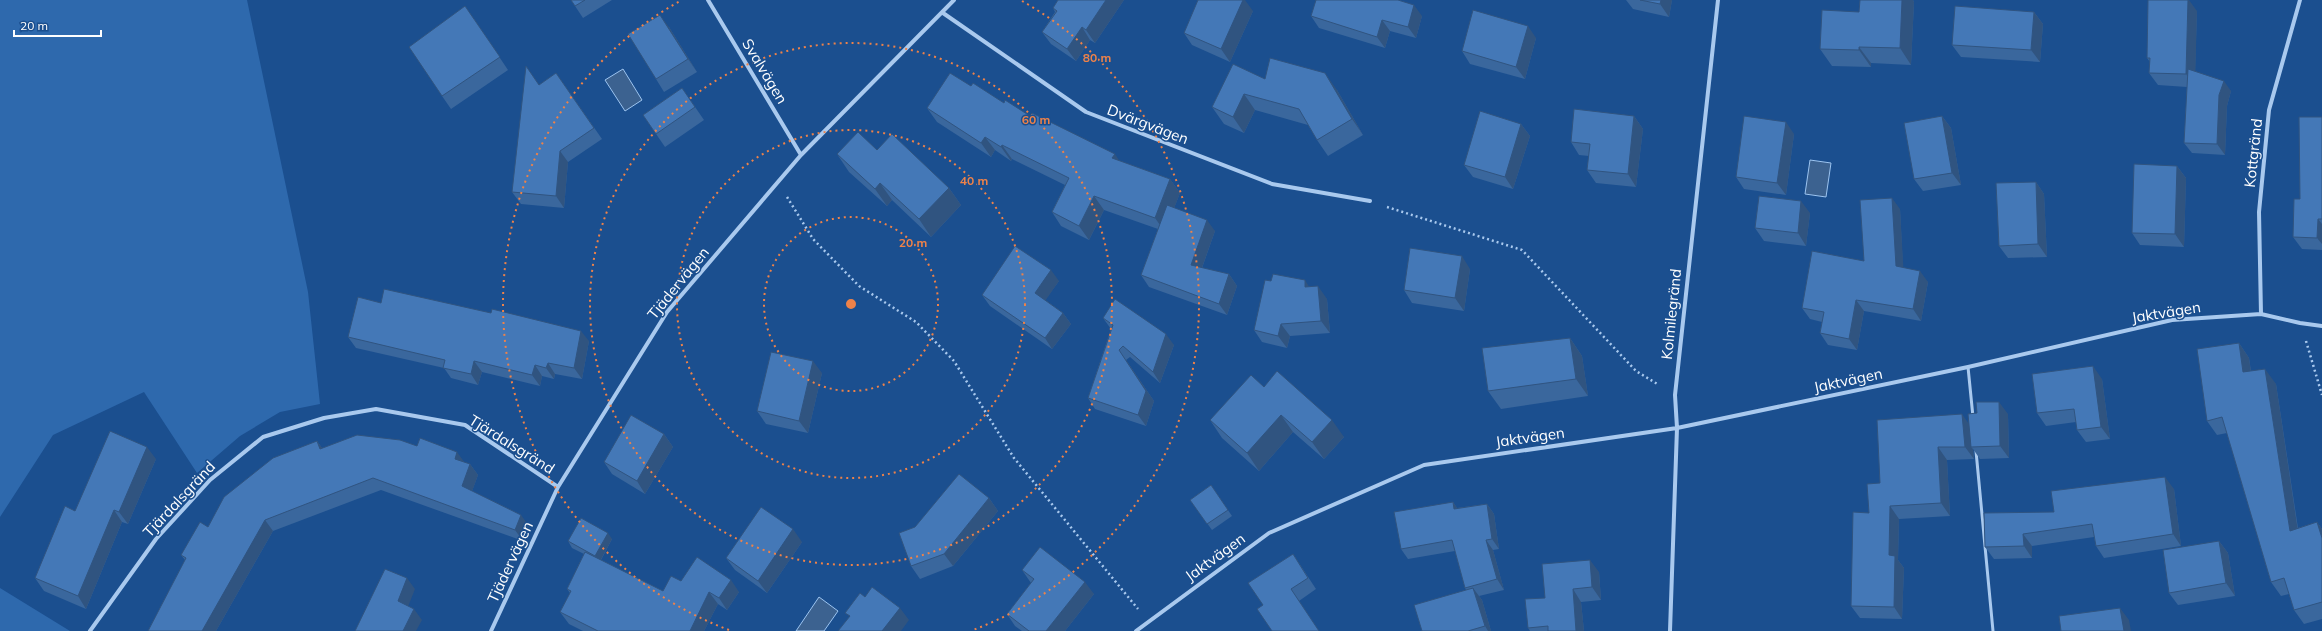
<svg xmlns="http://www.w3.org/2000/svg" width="2322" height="631" font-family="Mulish,sans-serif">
<rect width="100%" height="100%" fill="#1b4f8f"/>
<path fill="#2e69ad" d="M0 0H247L308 292 320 404 280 412 240 436 197 473 144 392 53 435 0 517Z
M0 588 70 631H0Z"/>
<path fill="#3c6290" stroke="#9cc4f0" d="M623 69 642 100 625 111 605 80Z
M1810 160 1831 163 1826 197 1805 194Z
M819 597 838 611 824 631H796Z"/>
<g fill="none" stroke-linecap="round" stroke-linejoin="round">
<path stroke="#a9c9ee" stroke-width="2.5" stroke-dasharray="2 3" stroke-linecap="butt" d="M787 197 813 239 859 286 916 322 954 361 1014 458 1138 609
M1387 207 1522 250 1636 371 1659 385
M2306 341 2322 395"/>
<path stroke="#a9c9ee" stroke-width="3" d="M1968 367 1973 417
M1976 451 1993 631"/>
<path stroke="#a9c9ee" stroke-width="4" d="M708 0 801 155
M943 13 1086 112 1272 184 1370 201
M2261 314 2259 212 2269 110 2300 0
M90 631 156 539 210 480 263 437 324 418 376 409 465 425 558 487
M491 631 558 487 667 312 801 155 954 0
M1136 631 1269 533 1424 465 1677 428 1968 367 2172 320 2261 314 2300 323 2322 326
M1670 631 1677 428 1675 395 1718 0"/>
</g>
<path fill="#3a679d" d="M571 0H612L583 18Z
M1058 0H1124L1095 43 1090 40 1076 61 1051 44 1042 32 1055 12 1053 8Z
M1626 0H1672L1669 17 1633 9Z
M1860 0H1913L1914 2 1911 65 1871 63V67L1832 66 1820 49 1859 12Z
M1253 11 1230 62 1192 45 1184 33Z
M2197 11 2195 71 2231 91 2227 106 2225 155 2192 153 2184 143 2187 87 2158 85 2149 73 2150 62 2147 58Z
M2034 12 2043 24 2040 62 1961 57 1952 45Z
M1311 16H1422L1416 38 1390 31 1385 48 1319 28Z
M474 19 508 70 451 109 442 96Z
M669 27 697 72 664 92 656 79Z
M1536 38 1525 79 1470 64 1462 51Z
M556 73 602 139 568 162 564 208 521 204 512 192 539 85Z
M1265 79 1337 90 1363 135 1328 156 1317 140 1308 125 1255 110 1244 133 1224 124 1212 107Z
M971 86 1120 161 1170 179 1180 193 1174 208 1215 231 1202 268 1229 274 1237 286 1227 315 1149 287 1141 275 1158 229 1104 210 1089 240 1061 226 1052 212 1065 185 1012 159 1011 161 995 150 991 157 937 122 927 108Z
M682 88 704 120 665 147 643 115Z
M1634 116 1643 129 1636 187 1596 183 1587 170 1589 156 1579 155 1571 142Z
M1942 116 1951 128 1961 185 1923 191 1914 179Z
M2322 117V250L2302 249 2293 237 2300 199Z
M1521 124 1530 136 1513 189 1473 177 1464 165Z
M1794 134 1786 195 1744 189 1736 177Z
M877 150 949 188 961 205 931 237 892 200 887 206 849 172 837 154Z
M2177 166 2186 178 2184 247 2140 245 2132 233Z
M2036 182 2044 194 2047 257 2008 258 1999 246Z
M1900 209 1903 268 1928 282 1921 321 1864 311 1857 350 1828 345 1820 333 1822 322 1810 319 1802 308 1864 261Z
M1810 213 1806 246 1764 241 1755 228Z
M1470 269 1464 311 1412 303 1404 290Z
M1059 281 1045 300 1063 313 1071 324 1052 349 990 306 982 295Z
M1271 281 1327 299 1330 333 1290 336 1287 348 1262 342 1254 330Z
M381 303 589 341 582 379 555 374 554 379 542 376 540 386 482 372 478 385 451 378 444 368 356 348 348 337Z
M1103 318 1174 345 1160 383 1130 357 1126 360 1154 401 1146 426 1095 409 1088 398 1111 329Z
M1570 338 1582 356 1588 396 1501 409 1488 391Z
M2239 343 2249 358 2251 371 2276 384 2298 528 2317 522 2322 529V619L2304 624 2294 610 2289 594 2281 596 2271 582 2227 433 2217 435 2207 421Z
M822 373 808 433 766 424 757 411Z
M2102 379 2110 439 2086 442 2077 430 2076 422 2046 426 2037 413Z
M1264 387 1344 437 1324 459 1293 432 1259 471 1222 438 1210 420Z
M2008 414 2009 458 1980 459 1973 449 1974 459 1947 460 1950 516 1899 519 1898 560 1904 568 1902 619 1860 618 1851 606 1869 513 1880 483 1969 424Z
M664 434 673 447 645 494 612 474 604 462Z
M317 441 322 448 465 463 470 464 478 475 472 491 529 526 523 541 381 490 273 531 216 631H148L185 560 181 555 208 527Z
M156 459 128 524 122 522 86 609 44 591 35 578 75 511Z
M1211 485 1232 516 1212 530 1190 500Z
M2174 489 2181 546 2104 558 2096 546 2094 537 2032 546V558L1994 559 1985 547 2054 512Z
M989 498 998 511 953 566 920 579 911 566Z
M1453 502 1457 508 1487 504 1494 514 1499 549 1493 550 1504 590 1479 596 1482 600 1491 631H1422L1466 590 1465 588 1455 551 1408 559 1401 549Z
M612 539 601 560 663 591 681 581 739 592 727 610 718 604 704 631H583L569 624 560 612 570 593 567 589 584 554 572 548 568 541Z
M2219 541 2228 553 2235 596 2178 605 2169 593Z
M802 542 767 593 735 570 726 558Z
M1293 554 1316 589 1299 601 1263 605Z
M1022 570 1094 594 1065 631H1022L1015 626 1007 614 1031 583Z
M1599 572 1601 600 1581 602 1584 631H1530L1528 628 1545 598Z"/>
<path fill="#305480" d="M1106 0H1124L1095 43 1086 30Z
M1243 0H1245L1253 11 1230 62 1221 49Z
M1661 0H1672L1669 17 1660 4Z
M1902 0H1913L1914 2 1911 65 1900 48Z
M2188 0H2189L2197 11 2195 87 2186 74Z
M1414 5 1422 16 1416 38 1408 27Z
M2034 12 2043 24 2040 62 2031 50Z
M660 15 669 27 697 72 688 59Z
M1382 20 1390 31 1385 48 1377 37Z
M1528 26 1536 38 1525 79 1516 67Z
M1082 27 1090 40 1076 61 1067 49Z
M1859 47 1871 63V67L1859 50Z
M1325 73 1337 90 1363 135 1352 119Z
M2224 81 2231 91 2227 106 2225 155 2217 144 2219 95Z
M1244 94 1255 110 1244 133 1233 117Z
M1634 116 1643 129 1636 187 1628 174Z
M1942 116 1951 128 1961 185 1952 173Z
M1786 122 1794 134 1786 195 1777 183Z
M1521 124 1530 136 1513 189 1505 177Z
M985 137 995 150 991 157 981 143Z
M1002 145 1012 159 1011 161 1001 147Z
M560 151 568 162 564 208 556 196Z
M1115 154 1124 168 1112 158Z
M2177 166 2186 178 2184 247 2175 234Z
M1170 179 1180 193 1165 232 1155 218Z
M2036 182 2044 194 2047 257 2038 244Z
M880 183 892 200 887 206 875 189Z
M949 188 961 205 931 237 919 219Z
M1094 196 1104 210 1089 240 1079 226Z
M1892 198 1900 209 1904 278 1896 266Z
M1801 201 1810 213 1806 246 1798 233Z
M2318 219 2322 224V244L2317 238Z
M1207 220 1215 231 1199 276 1191 265Z
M1462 256 1470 269 1464 311 1455 298Z
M1051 270 1059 281 1043 304 1035 293Z
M1920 271 1928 282 1921 321 1913 309Z
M1229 274 1237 286 1227 315 1219 304Z
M1305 280 1313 293 1305 287Z
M1318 286 1327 299 1330 333 1321 321Z
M1856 300 1864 311 1857 350 1849 339Z
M1063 313 1071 324 1052 349 1045 338Z
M1281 324 1290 336 1287 348 1278 336Z
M581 331 589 341 582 379 574 368Z
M1166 334 1174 345 1160 383 1153 372Z
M1570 338 1582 356 1588 396 1576 379Z
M2239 343 2249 358 2253 387 2243 372Z
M1126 360 1154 401 1146 426 1138 415Z
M474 361 482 372 478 385 471 374Z
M813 361 822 373 808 433 799 421Z
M548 363 555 374 554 379 546 368Z
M535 365 542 376 540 386 532 375Z
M2093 366 2102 379 2110 439 2101 427Z
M2265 369 2276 384 2300 545 2290 531Z
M1999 402 2008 414 2009 458 2000 446Z
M1962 414 1971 427V447L1973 449 1974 459 1965 447Z
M1281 415 1293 432 1259 471 1247 453Z
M1332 420 1344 437 1324 459 1312 442Z
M664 434 673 447 645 494 637 481Z
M317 441 325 452 320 449Z
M147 447 156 459 128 524 119 512Z
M1938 447 1947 460 1950 516 1941 503Z
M457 452 465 463 455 459Z
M470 464 478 475 470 497 462 486Z
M2165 477 2174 489 2181 546 2173 534Z
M989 498 998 511 953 566 944 554Z
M1453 502 1460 512 1454 509Z
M1487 504 1494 514 1499 549 1492 539Z
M1890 506 1899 519 1898 560 1904 568 1902 619 1894 607 1889 555Z
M114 510 122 522 86 609 78 596Z
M521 515 529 526 523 541 515 530Z
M265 520 273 531 216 631H202Z
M2317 522 2322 529V538Z
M793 529 802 542 767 593 758 581Z
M608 533 612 539 599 563 595 556Z
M2023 534 2032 546V558L2024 546Z
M1486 540 1493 550 1504 590 1497 579Z
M2219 541 2228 553 2235 596 2226 583Z
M1590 560 1599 572 1601 600 1592 587Z
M407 578 415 589 406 612 398 601Z
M731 580 739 592 727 610 719 598Z
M1085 582 1094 594 1065 631H1046Z
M1473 588 1482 600 1491 631H1488L1485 626Z
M1573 589 1581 602 1584 631H1576Z
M709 592 718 604 704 631H690Z
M900 608 909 620 901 631H882Z
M2120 608 2129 620 2131 631H2124Z
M414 609 422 620 416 631H403Z"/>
<path fill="#4478b7" stroke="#305480" d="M571 0H585L575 6Z
M1058 0H1106L1086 30 1082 27 1067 49 1042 32 1057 11 1053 8Z
M1198 0H1243L1221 49 1184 33Z
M1316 0H1398L1414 5 1408 27 1382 20 1377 37 1311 16Z
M1640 0H1661L1660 4Z
M1860 0H1902L1900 48 1859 47V50L1820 49 1822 10 1859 12Z
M2148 0H2188L2186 74 2149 73 2150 58H2147Z
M465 6 500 57 442 96 409 47Z
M1955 6 2034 12 2031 50 1952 45Z
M1473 10 1528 26 1516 67 1462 51Z
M660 15 688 59 656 79 628 34Z
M1270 58 1325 73 1352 119 1317 140 1299 109 1244 94 1233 117 1212 107 1233 64 1265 79Z
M526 66 539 85 556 73 594 128 560 151 556 196 512 192Z
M2188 69 2224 81 2219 95 2217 144 2184 143Z
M950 73 971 86 973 83 1004 103 1005 100 1030 116 1032 113 1115 154 1112 158 1170 179 1155 218 1094 196 1079 226 1052 212 1069 178 1002 145 1001 147 985 137 981 143 927 108Z
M682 88 695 107 656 134 643 115Z
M1574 109 1634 116 1628 174 1587 170 1590 144 1571 142Z
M1480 111 1521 124 1505 177 1464 165Z
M1744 116 1786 122 1777 183 1736 177Z
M1942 116 1952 173 1914 179 1904 123Z
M2299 117H2322V219H2318L2317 238 2293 237 2294 199H2300Z
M858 132 877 150 892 134 949 188 919 219 880 183 875 189 837 154Z
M2134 164 2177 166 2175 234 2132 233Z
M2036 182 2038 244 1999 246 1996 183Z
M1759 196 1801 201 1798 233 1755 228Z
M1892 198 1896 266 1920 271 1913 309 1856 300 1849 339 1820 333 1824 312 1802 308 1812 251 1864 261 1860 200Z
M1167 205 1207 220 1191 265 1229 274 1219 304 1141 275Z
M1015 246 1051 270 1035 293 1063 313 1045 338 982 295Z
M1410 248 1462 256 1455 298 1404 290Z
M1273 274 1305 280V287L1318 286 1321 321 1281 324 1278 336 1254 330 1265 280 1271 281Z
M384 289 491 313 492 309 581 331 574 368 548 363 546 368 535 365 532 375 474 361 471 374 443 368 445 360 348 337 358 297 381 303Z
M1115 299 1166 334 1153 372 1123 346 1119 350 1146 391 1138 415 1088 398 1113 325 1103 318Z
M1570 338 1576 379 1488 391 1482 348Z
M2239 343 2243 372 2265 369 2290 531 2317 522 2322 538V602L2294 610 2284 578 2271 582 2222 417 2207 421 2197 349Z
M771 352 813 361 799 421 757 411Z
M2093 366 2101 427 2077 430 2074 409 2037 413 2032 374Z
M1277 371 1332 420 1312 442 1281 415 1247 453 1210 420 1251 375 1264 387Z
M1976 402H1999L2000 446 1971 447 1968 414 1977 413Z
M1962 414 1965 447H1938L1941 503 1890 506 1889 555 1895 556 1894 607 1851 606 1853 512 1869 513 1867 484 1880 483 1877 420Z
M631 415 664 434 637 481 604 462Z
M110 431 147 447 119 512 114 510 78 596 35 578 65 506 75 511Z
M357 435 400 440 417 446 420 438 457 452 455 459 470 464 462 486 521 515 515 530 373 478 265 520 202 631H148L186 558 181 555 200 522 208 527 224 497 273 458 317 441 320 449Z
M959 474 989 498 944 554 911 566 899 533 915 527Z
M2165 477 2173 534 2096 546 2092 524 2023 534 2024 546 1985 547 1984 513 2054 512 2051 491Z
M1211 485 1228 510 1207 524 1190 500Z
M1453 502 1454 509 1487 504 1492 539 1486 540 1497 579 1465 588 1452 540 1401 549 1394 512Z
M761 507 793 529 758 581 726 558Z
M581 518 608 533 595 556 568 541Z
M2219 541 2226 583 2169 593 2163 550Z
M1040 547 1085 582 1046 631H1029L1007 614 1034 579 1022 570Z
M585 552 663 591 671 576 681 581 697 557 731 580 719 598 709 592 690 631H598L560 612 571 591 567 589Z
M1293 554 1308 578 1291 589 1319 631H1272L1257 609 1263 605 1248 583Z
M1590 560 1592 587 1573 589 1576 631H1548V626L1528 628 1525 599 1545 598 1542 564Z
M385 569 407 578 398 601 414 609 403 631H355Z
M872 587 900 608 882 631H838L850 616 845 613 860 593 865 597Z
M1473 588 1485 626 1468 631H1422L1414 605Z
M2120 608 2124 631H2061L2059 616Z"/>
<g fill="none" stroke="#ee8249" stroke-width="2" stroke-dasharray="2 4">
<circle cx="851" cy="304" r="87"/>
<circle cx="851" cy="304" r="174"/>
<circle cx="851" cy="304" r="261"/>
<path d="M729 630A348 348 0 0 1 680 1M1022 1A348 348 0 0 1 973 630"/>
</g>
<g text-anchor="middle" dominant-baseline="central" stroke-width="3" stroke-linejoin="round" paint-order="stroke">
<g font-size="15" fill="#fff" stroke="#1b4f8f">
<text transform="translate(765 71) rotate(59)">Svalvägen</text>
<text transform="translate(1148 124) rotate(21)">Dvärgvägen</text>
<text transform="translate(2253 153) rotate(-84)">Kottgränd</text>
<text transform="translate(678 283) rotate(-51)">Tjädervägen</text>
<text transform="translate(2166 312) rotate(-9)">Jaktvägen</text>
<text transform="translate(1671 314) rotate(-84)">Kolmilegränd</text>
<text transform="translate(1848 380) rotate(-12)">Jaktvägen</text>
<text transform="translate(1530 437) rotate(-8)">Jaktvägen</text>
<text transform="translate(512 444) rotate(32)">Tjärdalsgränd</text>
<text transform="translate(179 499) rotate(-47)">Tjärdalsgränd</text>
<text transform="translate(1215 557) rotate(-36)">Jaktvägen</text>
<text transform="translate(510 562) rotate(-65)">Tjädervägen</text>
</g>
</g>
<circle cx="851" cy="304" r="6" fill="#ee8249" stroke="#1b4f8f" stroke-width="2"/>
<g font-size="12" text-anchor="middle" font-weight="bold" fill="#ee8249" stroke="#1b4f8f" stroke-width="3" stroke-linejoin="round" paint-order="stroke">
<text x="1097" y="62">80 m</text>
<text x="1036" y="124">60 m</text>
<text x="974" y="185">40 m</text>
<text x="913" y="247">20 m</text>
</g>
<path d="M14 30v6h87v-6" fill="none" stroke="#ffffff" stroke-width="2"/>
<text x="20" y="30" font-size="12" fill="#ffffff" stroke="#1b4f8f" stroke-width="3" paint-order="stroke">20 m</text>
</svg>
